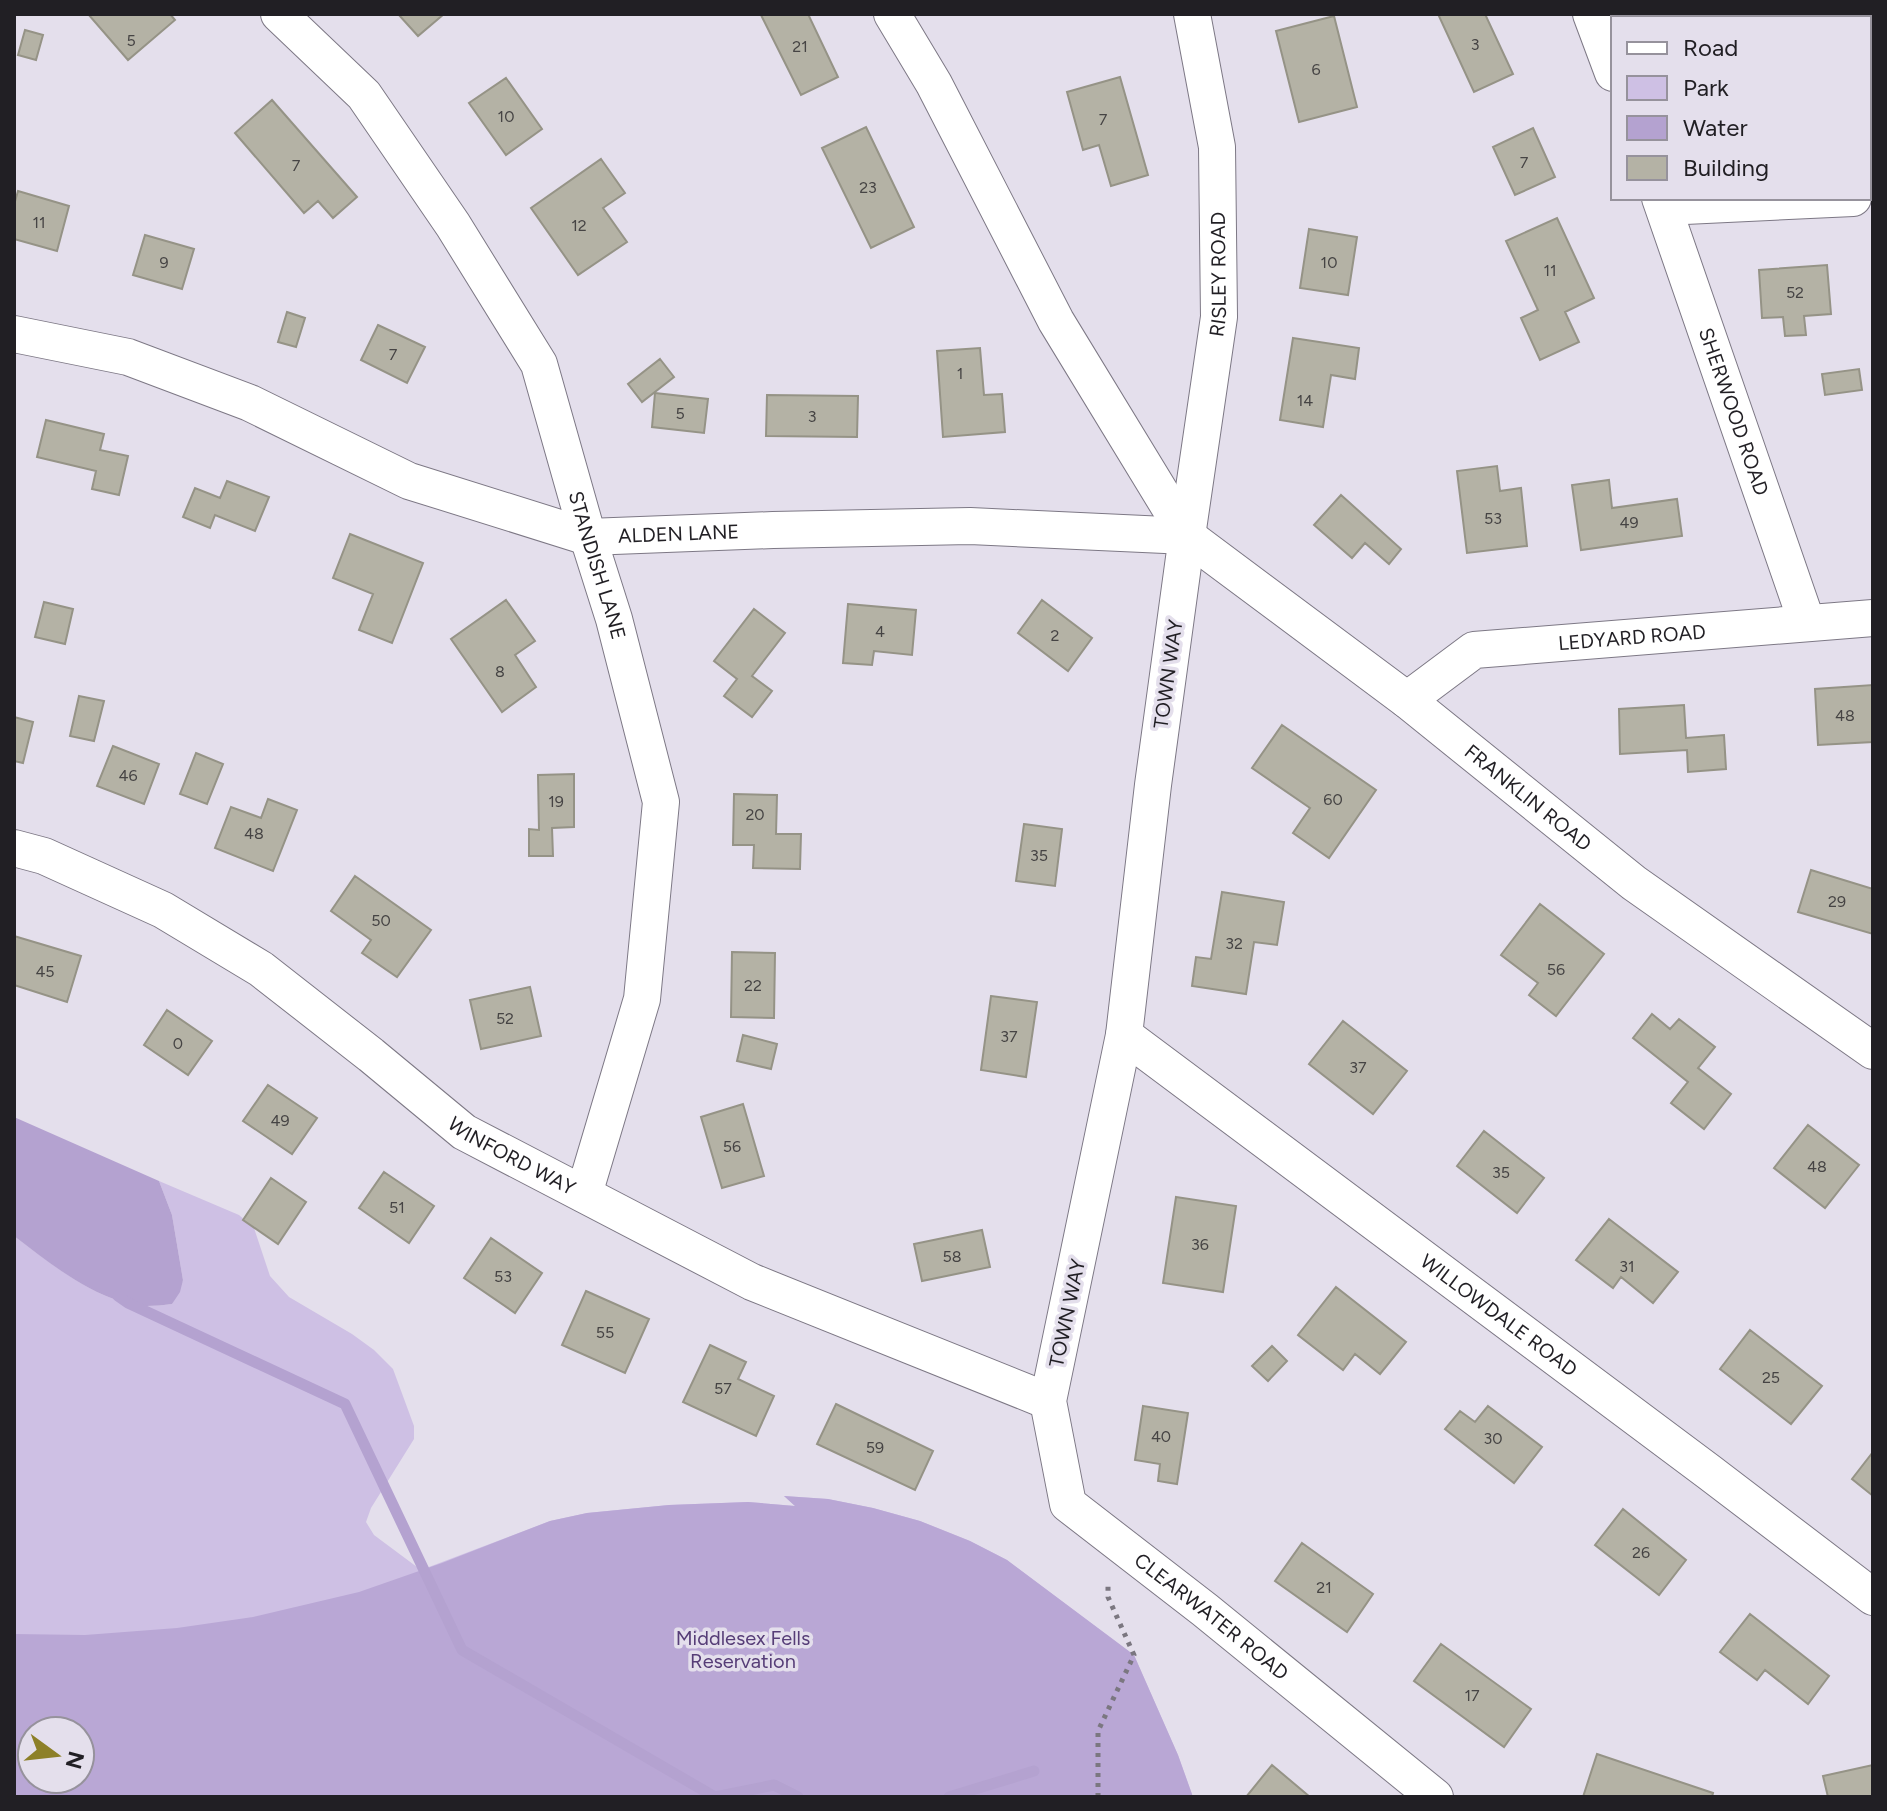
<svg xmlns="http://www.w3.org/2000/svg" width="1887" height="1811" font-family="Figtree,sans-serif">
<rect width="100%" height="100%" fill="#e4dfec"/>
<path fill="#cec0e4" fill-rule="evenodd" d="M159 1181 239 1215 254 1228 270 1276 289 1297 352 1334 374 1350 393 1369 414 1426V1439L371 1508 366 1522 374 1535 421 1570 550 1521 587 1513 669 1505 748 1502 795 1506 784 1496 828 1499 873 1508 920 1521 970 1541 1007 1560 1134 1655 1178 1755 1193 1797H14V1236C48 1261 81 1289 122 1302 137 1308 156 1306 172 1304L183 1280 172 1215ZM32 1731H80V1779H32Z"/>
<path fill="#b9a7d5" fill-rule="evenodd" d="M784 1496 828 1499 873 1508 920 1521 970 1541 1007 1560 1134 1655 1178 1755 1193 1797H14V1634L85 1635 177 1628 253 1617 359 1592 442 1563 550 1521 587 1513 669 1505 748 1502 795 1506ZM32 1731H80V1779H32Z"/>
<path fill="#b4a2d0" d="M14 1117 159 1181 172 1215 183 1280 180 1292 172 1304C156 1306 137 1308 122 1302 81 1289 47 1261 14 1236Z"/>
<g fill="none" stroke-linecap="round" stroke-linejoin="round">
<path stroke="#b4a2d0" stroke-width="11" d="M118 1296 128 1303 345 1404 462 1650 715 1797 774 1785 798 1797
M949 1797 1034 1771"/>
</g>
<path fill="#b4b2a5" stroke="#959386" stroke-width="2" d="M88 14H170L175 20 128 60Z
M398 14H444L418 36Z
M764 14H808L838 77 801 95 761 15Z
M1438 14H1485L1513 74 1474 92Z
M1334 16 1357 107 1299 122 1276 31Z
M25 30 43 35 36 60 18 55Z
M1869 61H1873V104H1869Z
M1120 77 1148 175 1111 186 1099 145 1083 150 1067 92Z
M506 78 542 129 506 155 469 103Z
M272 100 357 197 333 218 318 201 304 213 235 133Z
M866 127 914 227 871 248 822 148Z
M1533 128 1555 177 1515 195 1493 147Z
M601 159 625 193 603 208 627 242 578 275 531 208Z
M18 191 69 206 57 251 14 239V205Z
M1557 218 1594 298 1565 312 1579 342 1540 360 1521 318 1538 310 1506 241Z
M1309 229 1357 237 1348 295 1300 288Z
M145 235 194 249 182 289 133 275Z
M1827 265 1831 314 1804 316 1806 335 1785 336 1783 317 1762 318 1759 270Z
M287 312 305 318 296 347 278 342Z
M378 325 425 347 407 383 361 360Z
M1293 338 1359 348 1355 379 1331 375 1323 427 1280 420Z
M980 348 984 395 1002 394 1005 432 943 437 937 351Z
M660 359 674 377 642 402 628 384Z
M1859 369 1862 390 1825 395 1822 374Z
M655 393 708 399 704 433 652 427Z
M767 395 858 396 857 437 766 436Z
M46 420 104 434 100 450 128 456 119 495 92 489 96 471 37 457Z
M1497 466 1500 491 1521 488 1527 546 1467 553 1457 471Z
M1609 480 1612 508 1677 499 1682 536 1581 550 1572 485Z
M227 481 269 497 255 531 215 515 210 528 183 517 195 488 220 498Z
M1341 495 1401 549 1389 564 1365 543 1352 558 1314 525Z
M350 534 423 563 392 643 359 630 373 594 333 578Z
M506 600 535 641 515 655 536 687 502 712 451 639Z
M1042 600 1092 638 1068 671 1018 633Z
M44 602 73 609 65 644 35 637Z
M848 604 916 610 912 655 874 651 872 665 843 663Z
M754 609 785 633 752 676 772 691 752 717 724 696 737 679 714 661Z
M1873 685V742L1818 745 1815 689Z
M79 696 104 701 94 741 70 736Z
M1684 705 1686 738 1724 735 1726 769 1688 772 1687 750 1620 754 1619 709Z
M14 717 33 722 23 763 14 761Z
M1282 725 1376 790 1329 858 1293 833 1310 808 1252 768Z
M113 746 159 764 144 804 97 786Z
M196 753 223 764 207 804 180 794Z
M574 774V827L552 828 553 856H529V829L539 830 538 775Z
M734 794 777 795 776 834H801L800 869 753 868 754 845H733Z
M268 799 297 810 273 871 215 848 231 807 261 818Z
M1024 824 1062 829 1055 886 1016 881Z
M1811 870 1873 889V934L1798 912Z
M355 876 431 930 397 977 362 953 371 940 331 911Z
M1222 892 1284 902 1277 945 1254 942 1246 994 1192 986 1196 957 1211 959Z
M1540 904 1604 954 1556 1016 1529 995 1538 983 1501 955Z
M14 936 81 956 67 1002 14 985Z
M732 952 775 953 774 1018 731 1017Z
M530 987 541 1036 481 1049 470 1000Z
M991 996 1037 1002 1026 1077 981 1070Z
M167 1010 212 1041 188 1075 144 1045Z
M1652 1014 1670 1029 1679 1019 1715 1047 1698 1068 1731 1094 1704 1129 1671 1103 1688 1082 1633 1038Z
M1343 1021 1407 1071 1373 1114 1309 1064Z
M743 1035 777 1044 771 1069 737 1061Z
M268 1085 317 1118 292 1154 243 1121Z
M743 1104 764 1176 722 1188 701 1117Z
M1808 1125 1859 1165 1825 1208 1774 1168Z
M1484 1131 1544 1178 1517 1213 1457 1166Z
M384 1172 434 1206 409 1243 359 1208Z
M271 1178 306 1202 278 1244 243 1220Z
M1176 1197 1236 1206 1223 1292 1163 1283Z
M1609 1219 1678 1272 1653 1303 1621 1277 1613 1288 1576 1260Z
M982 1230 990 1267 922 1281 914 1244Z
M491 1238 542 1273 515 1313 464 1278Z
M1336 1287 1406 1342 1380 1374 1355 1354 1343 1370 1298 1335Z
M586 1291 649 1319 625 1373 562 1345Z
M1750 1330 1822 1386 1791 1424 1720 1369Z
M710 1345 746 1362 738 1379 774 1396 756 1436 683 1402Z
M1272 1346 1287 1361 1268 1381 1252 1366Z
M836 1404 933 1451 915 1490 817 1444Z
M1143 1406 1188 1413 1177 1484 1158 1481 1160 1464 1135 1460Z
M1488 1406 1542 1447 1514 1483 1445 1429 1460 1411 1475 1422Z
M1873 1452V1496L1852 1479Z
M1623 1509 1686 1560 1659 1595 1595 1545Z
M1302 1543 1373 1594 1347 1632 1275 1581Z
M1750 1614 1829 1676 1808 1704 1765 1670 1757 1680 1720 1652Z
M1441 1644 1531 1709 1504 1747 1414 1681Z
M1597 1754 1713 1793 1712 1797H1583Z
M1272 1765 1310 1797H1246Z
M1873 1765V1797H1828L1823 1776Z"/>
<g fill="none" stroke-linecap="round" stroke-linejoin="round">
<g stroke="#7d7885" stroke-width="38">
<g id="minor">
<path id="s1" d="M279 14 364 95 453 225 539 364 588 537 614 619 661 802 642 999 584 1194"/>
<path id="s2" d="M892 14 934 84 1056 321 1187 536 1153 785 1124 1035 1048 1401 1068 1504 1205 1610 1435 1797"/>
<path d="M1591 14 1613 73"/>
<path id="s3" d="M1660 198 1807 623"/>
<path d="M1664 207 1853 198"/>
<path id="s4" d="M14 334 128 357 250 403 409 481 588 537 773 530 970 526 1187 536"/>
<path id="s5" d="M1187 536 1407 700 1634 883 1873 1051"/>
<path id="s6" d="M1187 536 1219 317 1217 147 1192 14"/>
<path id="s7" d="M1407 700 1474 650 1873 618"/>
<path id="s8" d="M14 848 44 856 163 910 261 969 371 1055 464 1132 752 1282 1048 1401"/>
<path id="s9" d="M1124 1035 1709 1472 1873 1597"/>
</g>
</g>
<path stroke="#7b7780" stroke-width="5" stroke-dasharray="4 6" stroke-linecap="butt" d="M1098 1797V1731L1134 1655 1108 1597V1584"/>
<use href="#minor" stroke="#fff" stroke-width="36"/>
</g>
<g text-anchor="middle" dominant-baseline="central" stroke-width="7" stroke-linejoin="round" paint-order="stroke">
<g font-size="16" fill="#464444">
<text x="131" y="40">5</text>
<text x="1475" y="44">3</text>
<text x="800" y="46">21</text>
<text x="1316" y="69">6</text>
<text x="506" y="116">10</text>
<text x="1103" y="119">7</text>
<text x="1524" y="162">7</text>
<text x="296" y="165">7</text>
<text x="868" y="187">23</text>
<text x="39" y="222">11</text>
<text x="579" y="225">12</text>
<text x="164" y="262">9</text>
<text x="1329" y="262">10</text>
<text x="1550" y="270">11</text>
<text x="1795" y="292">52</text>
<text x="393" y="354">7</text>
<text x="960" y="373">1</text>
<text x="1305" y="400">14</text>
<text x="680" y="413">5</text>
<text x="812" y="416">3</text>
<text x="1493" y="518">53</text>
<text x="1629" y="522">49</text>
<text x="880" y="631">4</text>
<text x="1055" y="635">2</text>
<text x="500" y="671">8</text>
<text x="1845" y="715">48</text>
<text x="128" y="775">46</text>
<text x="1333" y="799">60</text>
<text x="556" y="801">19</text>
<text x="755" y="814">20</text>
<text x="254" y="833">48</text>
<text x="1039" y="855">35</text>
<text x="1837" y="901">29</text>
<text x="381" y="920">50</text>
<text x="1234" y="943">32</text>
<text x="1556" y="969">56</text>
<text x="45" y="971">45</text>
<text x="753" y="985">22</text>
<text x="505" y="1018">52</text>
<text x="1009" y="1036">37</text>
<text x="178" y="1043">0</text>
<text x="1358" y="1067">37</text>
<text x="280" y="1120">49</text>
<text x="732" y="1146">56</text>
<text x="1817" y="1166">48</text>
<text x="1501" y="1172">35</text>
<text x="397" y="1207">51</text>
<text x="1200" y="1244">36</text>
<text x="952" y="1256">58</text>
<text x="1627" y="1266">31</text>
<text x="503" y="1276">53</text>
<text x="605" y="1332">55</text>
<text x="1771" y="1377">25</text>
<text x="723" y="1388">57</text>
<text x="1161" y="1436">40</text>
<text x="1493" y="1438">30</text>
<text x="875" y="1447">59</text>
<text x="1641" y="1552">26</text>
<text x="1324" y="1587">21</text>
<text x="1472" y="1695">17</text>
</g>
<g font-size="20" fill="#211f24" stroke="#e4dfec">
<text stroke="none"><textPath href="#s6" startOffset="264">RISLEY ROAD</textPath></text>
<text stroke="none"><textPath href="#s3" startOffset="226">SHERWOOD ROAD</textPath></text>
<text stroke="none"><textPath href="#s4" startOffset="702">ALDEN LANE</textPath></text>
<text stroke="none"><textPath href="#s1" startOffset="648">STANDISH LANE</textPath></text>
<text stroke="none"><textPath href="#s7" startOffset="242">LEDYARD ROAD</textPath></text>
<text transform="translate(1168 674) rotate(-82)">TOWN WAY</text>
<text stroke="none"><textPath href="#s5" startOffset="430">FRANKLIN ROAD</textPath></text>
<text stroke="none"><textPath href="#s8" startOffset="590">WINFORD WAY</textPath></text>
<text transform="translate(1067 1313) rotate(-78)">TOWN WAY</text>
<text stroke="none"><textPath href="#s9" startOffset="468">WILLOWDALE ROAD</textPath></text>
<text stroke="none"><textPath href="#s2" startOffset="1764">CLEARWATER ROAD</textPath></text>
</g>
<g font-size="20" fill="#563d77" stroke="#e4dfec">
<text x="743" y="1638">Middlesex Fells<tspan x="743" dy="23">Reservation</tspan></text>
</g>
</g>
<rect width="1887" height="1811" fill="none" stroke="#211f24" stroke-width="32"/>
<rect x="1611" y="16" width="260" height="184" fill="#e4dfec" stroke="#96929c" stroke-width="2"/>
<rect x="1627" y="42" width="40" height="12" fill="#ffffff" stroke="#96929c" stroke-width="2"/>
<text x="1683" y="56" font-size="24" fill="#211f24">Road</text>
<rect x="1627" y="76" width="40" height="24" fill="#cec0e4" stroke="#96929c" stroke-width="2"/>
<text x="1683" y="96" font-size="24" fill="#211f24">Park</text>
<rect x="1627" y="116" width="40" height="24" fill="#b4a2d0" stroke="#96929c" stroke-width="2"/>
<text x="1683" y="136" font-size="24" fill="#211f24">Water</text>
<rect x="1627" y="156" width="40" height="24" fill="#b4b2a5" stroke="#96929c" stroke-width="2"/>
<text x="1683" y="176" font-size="24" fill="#211f24">Building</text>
<g transform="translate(56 1755) rotate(105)"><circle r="38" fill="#e4dfec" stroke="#96929c" stroke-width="2"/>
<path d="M0-6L14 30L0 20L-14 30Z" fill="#8d8028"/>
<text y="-12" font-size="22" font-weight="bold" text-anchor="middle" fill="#211f24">N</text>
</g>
</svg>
